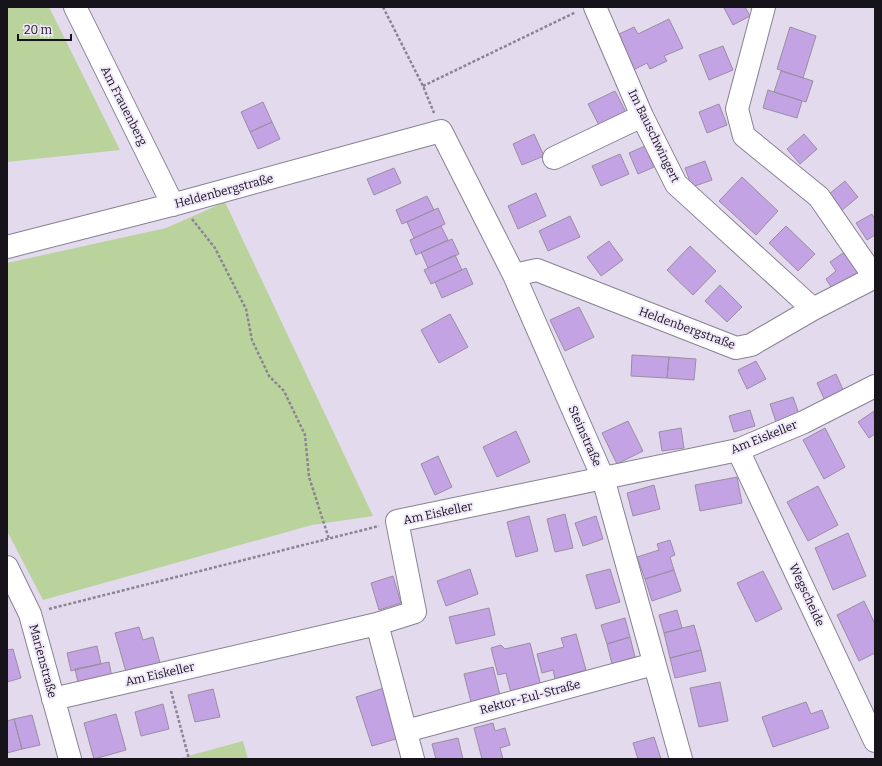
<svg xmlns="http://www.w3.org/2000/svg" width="882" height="766" font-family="Bitter,serif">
<rect width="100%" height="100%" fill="#e3daee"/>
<path fill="#bad39d" d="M7 7H49L120 150 7 162Z
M225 202 373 516 312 525 43 600 7 531V263L166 228Z
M243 741 248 759H177Z"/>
<path fill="#c4a3e5" stroke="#988fa1" d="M726 7H745L750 16 733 25 724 8Z
M669 19 683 48 664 56 667 61 650 69 647 63 633 70 617 35 634 27 638 34Z
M790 27 816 36 803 78 777 69Z
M723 46 733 70 709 80 699 55Z
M781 71 813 81 806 102 774 92Z
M768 90 802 101 797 118 763 108Z
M615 91 629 118 602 131 588 104Z
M263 102 272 122 250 132 241 112Z
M719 104 727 125 707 133 699 112Z
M272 122 280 139 258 149 250 132Z
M534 134 544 156 522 165 513 144Z
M804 134 817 149 800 164 787 149Z
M645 146 654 167 638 174 629 153Z
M620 154 629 174 601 186 592 166Z
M705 161 712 180 692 187 685 168Z
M394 168 401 183 374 195 367 179Z
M742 177 778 211 756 235 719 201Z
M845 181 858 197 841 211 828 195Z
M536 193 546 216 518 229 508 206Z
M427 196 434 210 402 224 396 210Z
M438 208 445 224 414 238 407 222Z
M872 214 875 219V235L867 240 856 223Z
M570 216 580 237 548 251 539 231Z
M441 226 448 240 416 255 410 240Z
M786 226 815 254 798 271 769 243Z
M452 239 459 254 428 268 421 252Z
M609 241 623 260 601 276 587 257Z
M690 246 716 271 693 295 667 270Z
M846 251 860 271 833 290 826 279 836 271 830 262Z
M455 255 462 270 431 284 424 270Z
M466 268 473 284 442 298 435 282Z
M720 285 742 307 727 322 705 301Z
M579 307 594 337 565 351 550 320Z
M450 314 468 347 439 363 421 330Z
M632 355 669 357 667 378 631 376Z
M669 357 696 359 694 380 667 378Z
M756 361 766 379 747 389 738 370Z
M836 374 845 394 826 403 817 383Z
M793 397 799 414 776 422 770 404Z
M750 410 755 426 734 432 729 416Z
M874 411 875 434 869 438 858 422Z
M628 421 643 451 617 464 602 433Z
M681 428 684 448 662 451 659 432Z
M825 428 845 467 824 479 803 440Z
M516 431 530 462 497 477 483 447Z
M438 456 452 487 435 495 421 464Z
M737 477 742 503 700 511 695 485Z
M654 485 660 509 633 516 627 493Z
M818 486 838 525 808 541 787 502Z
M565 514 573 548 555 552 547 519Z
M529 516 538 551 516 557 507 522Z
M596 516 603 539 583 546 575 523Z
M848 533 866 576 833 590 815 548Z
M670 540 675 555 670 557 674 570 645 579 637 557 659 550 657 544Z
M470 569 478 594 446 606 437 581Z
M610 569 620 602 596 609 586 575Z
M674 570 681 591 652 601 645 579Z
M763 571 782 609 756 622 737 583Z
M393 576 401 603 379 610 371 583Z
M864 601 875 624V653L859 661 837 615Z
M489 608 495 635 456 644 449 617Z
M677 610 682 628 664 633 659 615Z
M625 618 630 637 607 644 601 625Z
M694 625 701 650 670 658 664 633Z
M139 627 143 640 153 637 160 663 126 672 115 633Z
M576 634 586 670 555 679 553 670 542 673 537 654 564 647 561 638Z
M630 637 635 657 612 664 607 644Z
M530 643 541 686 511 693 506 673 498 675 491 648 501 645 505 649Z
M97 646 101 664 71 671 67 653Z
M13 649 21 678 7 682V650Z
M701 650 706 671 675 678 670 658Z
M109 662 113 683 80 691 75 669Z
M493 667 500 695 471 702 464 674Z
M720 682 728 721 699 727 690 688Z
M384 688 399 738 372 746 356 697Z
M213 689 220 717 195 722 188 695Z
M806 702 811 714 822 710 829 728 773 747 762 717Z
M163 704 169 729 141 736 135 712Z
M116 714 126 750 94 759 84 723Z
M32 715 40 745 22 749 14 719Z
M14 719 22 749 7 753V721Z
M493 723 495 731 505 728 510 745 500 748 503 759H482L474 728Z
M654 737 661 759H638L633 743Z
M458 738 463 759H436L432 744Z"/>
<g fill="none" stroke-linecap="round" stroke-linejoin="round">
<g stroke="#898193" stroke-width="24">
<path id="minor" d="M75 7 173 205
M595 7 642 116 676 184 813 309
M764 7 737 109 744 136 819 197 875 278
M554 158 642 116
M7 247 179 203 441 131 514 275 603 478 681 759
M514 275 537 270 736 348 751 345 813 309 875 277
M738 450 875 741
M7 567 30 614 70 759
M377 624 413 759
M53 699 377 624 415 612 397 521 738 450 804 422 875 386
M406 731 654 664"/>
</g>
<path stroke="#8b8493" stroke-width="2.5" stroke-dasharray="3 2" stroke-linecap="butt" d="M383 7 423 86 434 113
M423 86 576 12
M192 219 215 248 246 309 252 340 269 376 284 391 305 435 309 477 329 539
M49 609 379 526
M171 691 189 759"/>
<use href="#minor" stroke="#fff" stroke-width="22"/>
</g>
<g text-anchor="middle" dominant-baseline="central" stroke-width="4" stroke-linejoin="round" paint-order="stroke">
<g font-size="12" fill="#17131a" stroke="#f1e7fb">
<text transform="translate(124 106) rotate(63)">Am Frauenberg</text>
<text transform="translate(654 136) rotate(64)">Im Bauschwingert</text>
<text transform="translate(224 191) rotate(-15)">Heldenbergstraße</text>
<text transform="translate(687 328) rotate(20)">Heldenbergstraße</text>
<text transform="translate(585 436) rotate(66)">Steinstraße</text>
<text transform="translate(764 437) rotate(-22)">Am Eiskeller</text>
<text transform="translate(438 513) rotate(-12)">Am Eiskeller</text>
<text transform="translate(807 595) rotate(65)">Wegscheide</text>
<text transform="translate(43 661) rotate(75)">Marienstraße</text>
<text transform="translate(160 674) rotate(-13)">Am Eiskeller</text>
<text transform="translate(530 697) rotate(-15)">Rektor-Eul-Straße</text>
</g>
</g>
<rect width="882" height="766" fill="none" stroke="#17131a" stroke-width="16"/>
<path d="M18 34v6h53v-6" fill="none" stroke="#17131a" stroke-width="2"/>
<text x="24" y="34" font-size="12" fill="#17131a" stroke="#f1e7fb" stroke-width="3" paint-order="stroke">20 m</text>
</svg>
